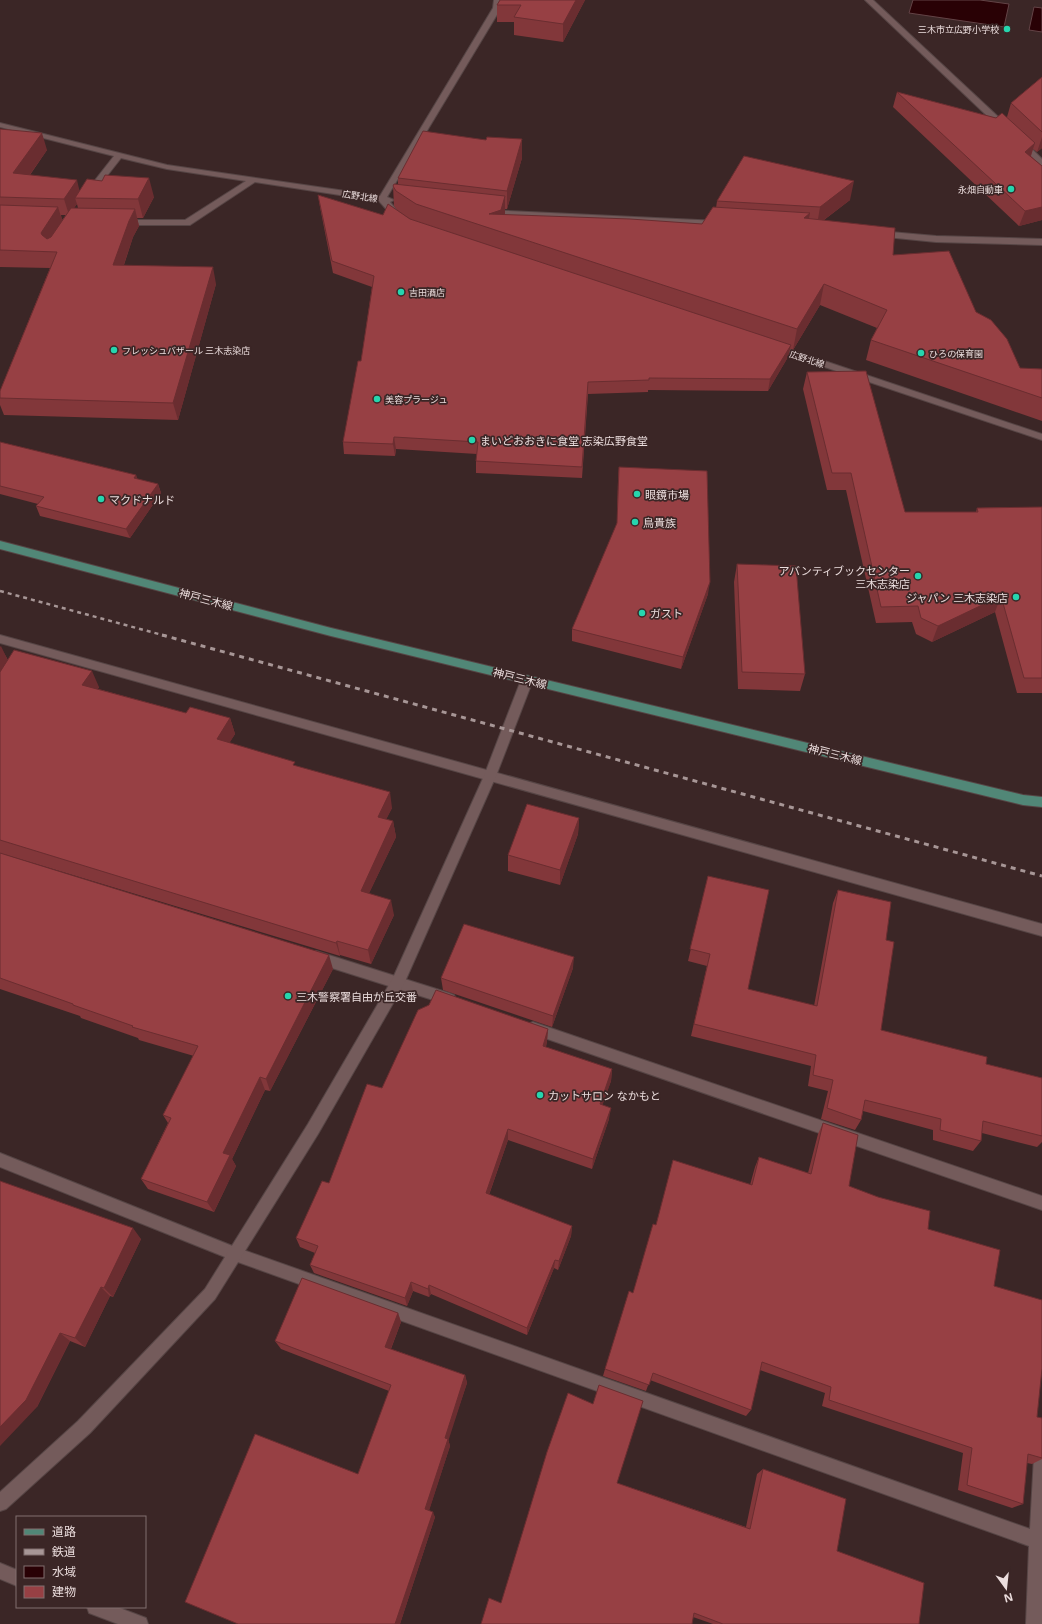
<svg xmlns="http://www.w3.org/2000/svg" width="1042" height="1624" font-family="'Open Sans','Noto Sans JP',sans-serif">
<rect width="100%" height="100%" fill="#3b2626"/>
<path fill="#290105" stroke="#634346" d="M913 0H980L1009 4 1004 27 909 13Z
M1034 7 1042 8V32L1029 30Z"/>
<g fill="none" stroke-linecap="round" stroke-linejoin="round">
<g stroke="#564545" stroke-width="2">
<path id="street" d="M494 0H502L501 8 387 197 394 200 390 202 401 215 402 217 401 219H395L379 201 255 182 190 225H123L119 222 120 220H185L246 181 167 169 121 158 92 195H89L85 193 114 156 0 127V123L167 165 380 196 493 8Z
M865 0H873L1008 126V130H1002Z
M1017 140H1023L1042 159V165H1039L1017 144Z
M487 210 719 221 723 224 719 227 490 214 486 212Z
M879 231 936 236 1042 239V245L936 242 876 236 875 234Z
M774 344 1042 434V440L771 349 769 347Z
M0 635 1042 924V936L0 643Z
M316 951 449 993 454 995 456 999 454 1003 449 1005 316 963 311 961 310 957 311 953Z
M533 1022 1042 1196V1210L533 1034 528 1032 526 1028 528 1024Z
M0 1153 235 1247 1030 1529 1034 1456 1036 1450 1042 1448V1624H1026L1029 1546 235 1261 0 1167Z"/>
</g>
<g stroke="#564545" stroke-width="2">
<path id="secondary" d="M527 676 531 677 533 680 496 776 403 986 318 1134 215 1299 90 1433 6 1509 0 1511V1492L78 1421 205 1289 308 1124 393 978 484 776 521 680 523 677Z
M0 1563 17 1570V1586L0 1579Z
M87 1607H117L146 1618 148 1624H118L89 1613Z"/>
</g>
<g stroke="#564545" stroke-width="2">
<path id="primary" d="M0 541 331 628 1023 795 1042 797V807L1023 805 331 636 0 549Z"/>
</g>
<use href="#street" fill="#745b5b" fill-rule="evenodd"/>
<use href="#secondary" fill="#745b5b" fill-rule="evenodd"/>
<use href="#primary" fill="#518777" fill-rule="evenodd"/>
<path stroke="#a79696" stroke-width="2.5" stroke-dasharray="4 4" stroke-linecap="butt" d="M0 591 166 636"/>
<path stroke="#a79696" stroke-width="3" stroke-dasharray="5 5" stroke-linecap="butt" d="M162 635 1042 876"/>
</g>
<path fill="#82373a" fill-rule="evenodd" d="M500 0H585L563 42 514 35V22H497V5Z
M1042 77V148L1037 152 1033 149 1031 156 1042 166V220L1019 226 893 107 897 92 996 118 1007 117 1011 103Z
M0 129 47 150 30 175 80 191 154 197 143 218H137L139 226 133 237 124 265 216 284 178 420 4 415 0 405V391L50 268 0 267ZM77 204 78 208H74ZM61 215H66L62 220Z
M522 139V158L507 209H505V215L702 224 716 208 717 201 850 200 824 220 893 255 976 312 1020 368 1042 369V421L866 360 871 340 877 328 820 305 793 350 790 349 788 357 768 391 648 390V392L588 394 582 478 476 473V461L477 454 396 449 395 456 344 454 343 442 361 361 372 287 333 273 320 207 318 195 383 215 411 220 398 211 394 206 393 186 398 184V178L486 140Z
M807 372 905 512H976L977 508 1042 507V693H1017L995 612 932 642 916 634 912 622 876 623 846 490H827L803 389Z
M0 442 136 475 137 479 158 484 161 493 130 538 40 516 36 506 38 504 0 494Z
M619 467 708 594 681 669 572 641V629L617 525 618 480Z
M737 564 805 674 800 691 738 689 734 582Z
M0 646 8 660 99 687 98 689 186 713 230 718 235 734 229 743 296 766 392 808 386 819 393 821 396 837 369 893 394 915 371 964 340 955V956L0 853Z
M579 818 578 834 560 885 508 871V855Z
M0 853 333 969 270 1091 265 1090 232 1159 236 1166 214 1212 148 1189 141 1179 168 1123 163 1115 194 1056 139 1040 138 1038 81 1018 80 1016 0 989Z
M708 876 748 989 814 1006 833 903 838 890 886 940 881 1030 986 1064 1042 1078V1142L1037 1147 982 1133 981 1141 973 1151 933 1140V1130L863 1111 861 1120 855 1130 821 1119 828 1091 808 1086 811 1066 691 1036 707 966 688 961Z
M573 968 552 1027 443 990 441 978Z
M548 1029 547 1041 546 1047 612 1069 611 1081 602 1105 609 1119 592 1169 508 1140 489 1195 572 1226 571 1236 558 1270 554 1268 527 1335 431 1294 429 1297 413 1291 407 1306 314 1273 310 1265 315 1253 300 1247 296 1238 329 1183 382 1088Z
M823 1123 849 1186 928 1229 994 1286 1037 1417 1042 1418V1459L1032 1464 1027 1463 1023 1504 1012 1508 958 1490 963 1453 822 1406 825 1393 760 1370 751 1410 746 1416 650 1380 646 1391 603 1376 605 1369 633 1293 655 1225 750 1185 755 1167 759 1157 808 1173 818 1134Z
M0 1181 141 1239 113 1297 110 1296 85 1347 70 1341 37 1407Z
M398 1313 401 1322 391 1349 465 1375 467 1383 448 1439 450 1446 429 1510 435 1517 400 1624H238L358 1474 389 1391 281 1349 275 1341Z
M763 1469 837 1551 919 1624H713L693 1617 501 1603 617 1483 746 1527 757 1474Z"/>
<path fill="#6a2d30" d="M576 0H585L563 42V24Z
M42 133 47 150 19 190 13 173Z
M1042 137V148L1037 152Z
M522 139V158L507 209V191Z
M1035 143 1030 158 1025 152Z
M149 178 154 197 143 218 138 199Z
M77 180 81 197 75 198 77 204 69 215 64 199Z
M854 181 850 200 817 225 820 207Z
M505 196V216L489 214Z
M58 207 63 223 47 250V252L41 233Z
M1042 207V220L1019 226 1025 211Z
M135 209 139 226 133 237 118 282 113 265 129 221Z
M810 213 806 234 804 218Z
M213 267 216 284 178 420 173 403Z
M824 284 820 305 793 350 797 329Z
M791 345 788 357 768 391 770 379Z
M394 437 396 449 395 456 393 444Z
M136 475 139 484 134 478Z
M158 484 161 493 130 538 126 529Z
M710 582 708 594 681 669 683 657Z
M1001 596 995 612 932 642 938 626Z
M1 646 9 663 0 677V648Z
M92 671 99 687 89 701 82 685Z
M230 718 235 734 222 755 217 739Z
M390 792 392 808 380 832 378 817Z
M579 818 578 834 560 885V870Z
M393 821 396 837 363 906 361 891Z
M391 900 394 915 371 964 368 950Z
M337 941 340 955V956L336 943Z
M329 955 333 969 270 1091 266 1079Z
M574 957 573 968 552 1027 553 1016Z
M548 1029 547 1041 543 1058V1046Z
M612 1069 611 1081 599 1115 600 1104Z
M260 1077 265 1090 232 1159 236 1166 214 1212 207 1202 223 1153Z
M611 1108 609 1119 592 1169 593 1159Z
M508 1129V1140L486 1203V1193Z
M572 1226 571 1236 558 1270 559 1261Z
M133 1228 141 1239 113 1297 104 1288Z
M555 1260 554 1268 527 1335V1328Z
M411 1282 413 1291 407 1306 405 1298Z
M429 1285 431 1294 429 1297 428 1289Z
M101 1287 110 1296 85 1347 75 1338Z
M398 1313 401 1322 388 1356 385 1347Z
M60 1333 70 1341 37 1407 0 1446V1427Z
M465 1375 467 1383 447 1445 445 1438Z
M448 1439 450 1446 428 1514 425 1509Z
M433 1512 435 1517 400 1624H395Z"/>
<path fill="#974044" stroke="#6a2d30" d="M500 0H576L563 24 514 17 521 5H497Z
M1042 77V132L1011 103Z
M897 92 996 118 1002 113 1035 143 1025 152 1042 166V207L1025 211Z
M0 129 42 133 13 173 77 180 64 199 0 197Z
M423 131 486 140 487 137 522 139 507 191 398 178Z
M744 156 854 181 820 207 717 201Z
M105 175 149 178 138 199 75 198 87 179 102 181Z
M394 184 505 196 501 210 489 214 630 219 702 224 713 207 810 213 804 218 895 228 893 255 949 251 976 312 991 320 1007 339 1020 368 1042 369V398L871 340 887 310 824 284 797 329 416 204 396 191 393 186Z
M318 195 383 215 388 204 410 219 791 345 770 379 649 378V380L588 382 582 467 476 461 478 442 394 437 393 444 343 442 358 361H361L374 276 332 261Z
M0 205 58 207 41 233 42 235 47 239 51 237 71 208 135 209 129 221 113 265 213 267 173 403 0 398V391L57 252 0 250Z
M866 371 905 512H978L977 508 1042 507V678H1024L1001 596 938 626 921 618 918 606 881 607 851 473H832L807 372Z
M0 442 136 475 134 478 158 484 126 529 36 506 44 497 0 486Z
M619 467 707 471 710 582 683 657 572 629 617 523Z
M737 564 796 566 805 674 742 672Z
M14 650 92 671 82 685 186 713 190 707 230 718 217 739 295 762 293 765 390 792 378 817 393 821 361 891 391 900 368 950 337 941 336 943 0 840V672Z
M527 804 579 818 560 870 508 855Z
M0 853 329 955 266 1079 260 1077 223 1153 230 1155 207 1202 141 1179 171 1118 163 1115 198 1046 132 1027 133 1026 73 1005V1004L0 978Z
M708 876 769 890 748 989 817 1006 838 890 891 902 886 940 894 942 881 1030 987 1057 986 1064 1042 1078V1136L983 1121 981 1141 940 1130 941 1119 865 1100 861 1120 827 1108 833 1080 813 1075 816 1055 694 1024 710 954 690 949Z
M464 924 574 957 553 1016 441 978Z
M436 990 548 1029 543 1046 612 1069 600 1104 611 1108 593 1159 508 1129 486 1193 572 1226 559 1261 555 1260 527 1328 429 1285 428 1289 411 1282 405 1298 310 1265 318 1246 296 1238 322 1181 329 1183 367 1084 382 1088 418 1010 429 1005Z
M823 1123 858 1135 849 1186 878 1197 930 1211 928 1229 1000 1250 994 1286 1042 1300V1369L1037 1417 1042 1418V1458L1028 1454 1023 1504 967 1485 972 1448 829 1400 831 1387 762 1362 751 1410 653 1373 649 1385 605 1369 629 1291 633 1293 653 1224 656 1225 673 1160 752 1185 759 1157 811 1174Z
M0 1181 133 1228 104 1288 101 1287 75 1338 60 1333 26 1400 0 1427Z
M302 1278 398 1313 385 1347 465 1375 445 1438 448 1439 425 1509 433 1512 395 1624H238L185 1602 255 1434 358 1474 391 1385 275 1341Z
M599 1385 643 1401 617 1483 750 1529 763 1469 846 1499 837 1551 924 1583 919 1624H723L694 1613 692 1624H481L489 1598 501 1603 547 1452 568 1393 593 1404Z"/>
<g fill="#26d5ae" stroke="#3b2626" stroke-width="1.5">
<circle cx="1007" cy="29" r="4"/>
<circle cx="1011" cy="189" r="4"/>
<circle cx="401" cy="292" r="4"/>
<circle cx="114" cy="350" r="4"/>
<circle cx="921" cy="353" r="4"/>
<circle cx="377" cy="399" r="4"/>
<circle cx="472" cy="440" r="4"/>
<circle cx="637" cy="494" r="4"/>
<circle cx="101" cy="499" r="4"/>
<circle cx="635" cy="522" r="4"/>
<circle cx="918" cy="576" r="4"/>
<circle cx="1016" cy="597" r="4"/>
<circle cx="642" cy="613" r="4"/>
<circle cx="288" cy="996" r="4"/>
<circle cx="540" cy="1095" r="4"/>
</g>
<g text-anchor="middle" dominant-baseline="central" stroke-width="3.5" stroke-linejoin="round" paint-order="stroke">
<g font-size="9" fill="#ebdddd" stroke="#3b2626" text-anchor="start">
<text x="999" y="29" text-anchor="end">三木市立広野小学校</text>
<text x="1003" y="189" text-anchor="end">永畑自動車</text>
<text x="409" y="292">吉田酒店</text>
<text x="122" y="350">フレッシュバザール 三木志染店</text>
<text x="929" y="353">ひろの保育園</text>
<text x="385" y="399">美容プラージュ</text>
</g>
<g font-size="9" fill="#ebdddd" stroke="#3b2626">
<text transform="translate(360 196) rotate(9)">広野北線</text>
<text transform="translate(807 359) rotate(18)">広野北線</text>
</g>
<g font-size="11" fill="#ebdddd" stroke="#3b2626" text-anchor="start">
<text x="480" y="440">まいどおおきに食堂 志染広野食堂</text>
<text x="645" y="494">眼鏡市場</text>
<text x="109" y="499">マクドナルド</text>
<text x="643" y="522">鳥貴族</text>
<text x="910" y="570" text-anchor="end">アバンティブックセンター<tspan x="910" dy="13">三木志染店</tspan></text>
<text x="1008" y="597" text-anchor="end">ジャパン 三木志染店</text>
<text x="650" y="613">ガスト</text>
<text x="296" y="996">三木警察署自由が丘交番</text>
<text x="548" y="1095">カットサロン なかもと</text>
</g>
<g font-size="11" fill="#ebdddd" stroke="#3b2626">
<text transform="translate(206 599) rotate(15)">神戸三木線</text>
<text transform="translate(520 678) rotate(14)">神戸三木線</text>
<text transform="translate(835 754) rotate(14)">神戸三木線</text>
</g>
</g>
<rect x="16" y="1516" width="130" height="92" fill="#3b2626" stroke="#816f6f"/>
<rect x="24" y="1529" width="20" height="6" fill="#518777" stroke="#816f6f"/>
<text x="52" y="1536" font-size="12" fill="#ebdddd">道路</text>
<rect x="24" y="1549" width="20" height="6" fill="#a79696" stroke="#816f6f"/>
<text x="52" y="1556" font-size="12" fill="#ebdddd">鉄道</text>
<rect x="24" y="1566" width="20" height="12" fill="#290105" stroke="#816f6f"/>
<text x="52" y="1576" font-size="12" fill="#ebdddd">水域</text>
<rect x="24" y="1586" width="20" height="12" fill="#974044" stroke="#816f6f"/>
<text x="52" y="1596" font-size="12" fill="#ebdddd">建物</text>
<g transform="translate(1006 1588) rotate(165)" stroke="#3b2626" stroke-width="3" paint-order="stroke">
<path d="M0-3L7 15L0 10L-7 15Z" fill="#ebdddd"/>
<text y="-6" font-size="11" font-weight="bold" text-anchor="middle" fill="#ebdddd">N</text>
</g>
</svg>
